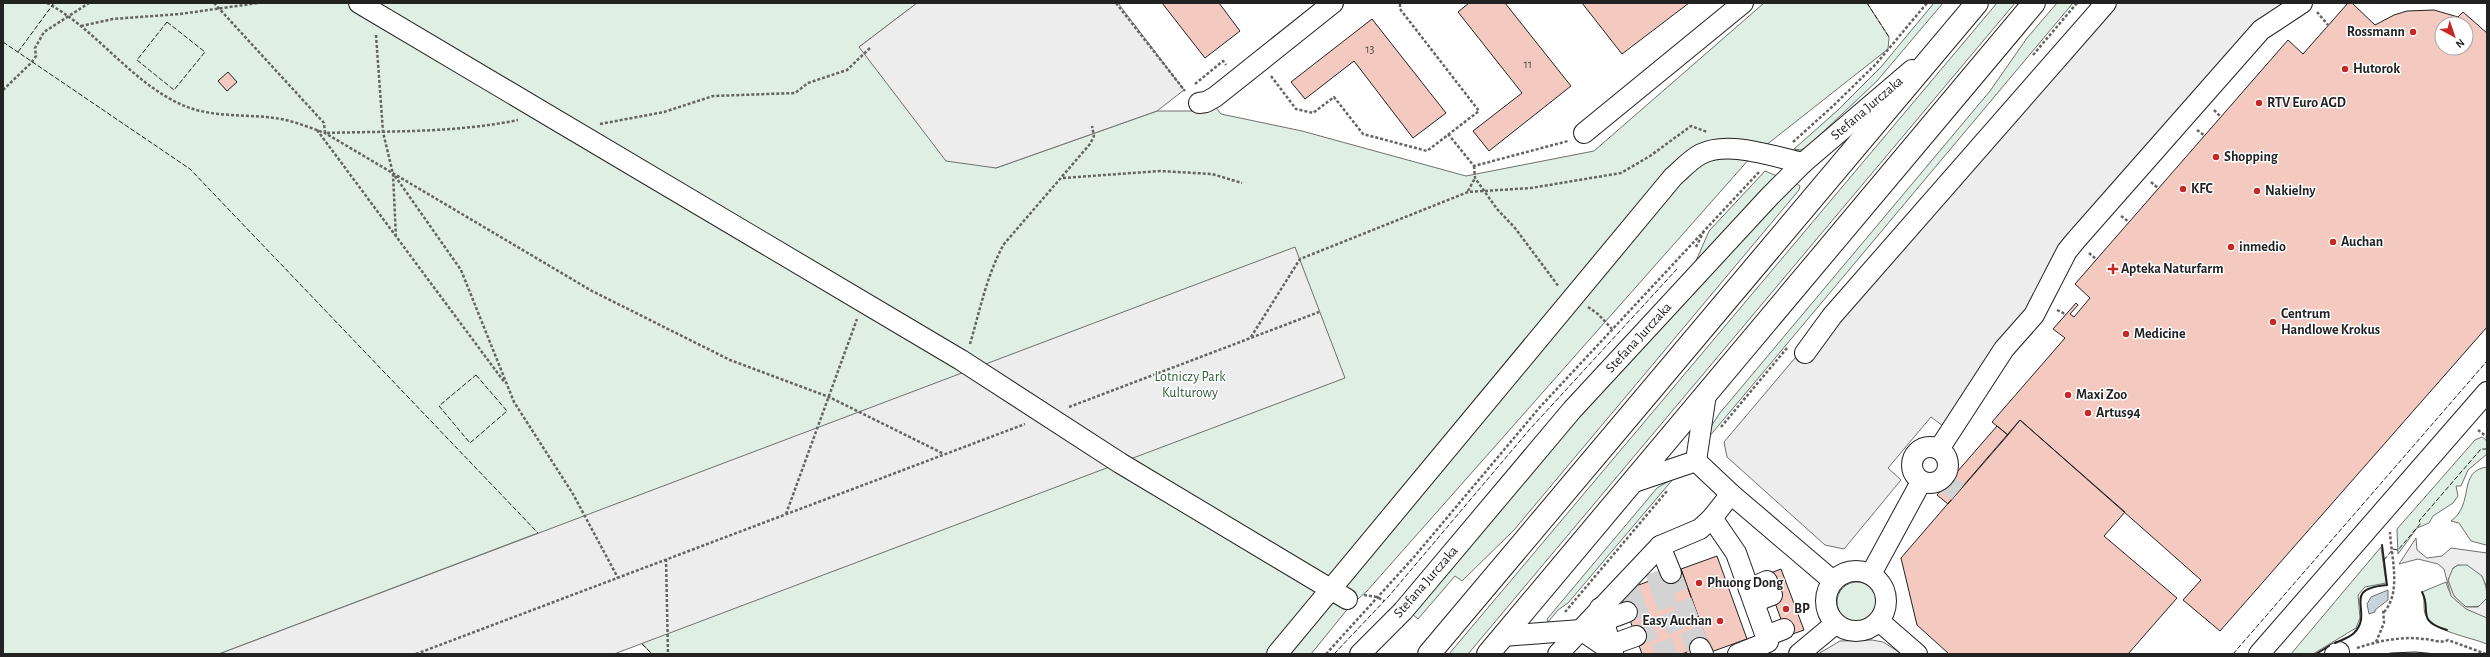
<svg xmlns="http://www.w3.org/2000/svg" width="2490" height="657" font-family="'Alegreya Sans',sans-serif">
<rect width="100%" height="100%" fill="#fff"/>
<path fill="#e0efe3" stroke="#6f6f6f" d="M3 3H917L859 47 996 168 1157 111H1208L1215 106 1221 114 1302 131 1466 176 1594 151 1764 3H1867L1889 37 1888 49 1751 157 1367 591 1350 606 1311 654H652L538 533 219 654H3Z
M1934 3H1943L1877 81 1807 147 1801 150 1794 149 1838 110 1881 67Z
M1997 3H2015L1468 654H1449Z
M2057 3H2073L1708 438 1709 430 1719 414 1990 91 2027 38Z
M1765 171 1777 176 1693 268 1709 231Z
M1795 182 1800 186 1799 190 1514 530 1462 581 1455 576 1418 619 1411 613 1550 447Z
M2482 437 2487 441V454L2468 470 2461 486H2456L2458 496 2453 503 2433 516 2429 523 2417 528 2398 554 2397 529 2475 440Z
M2487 467V545H2486L2471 541 2459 523 2451 521C2475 504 2457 471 2487 467Z
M1674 478 1568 603 1558 610 1548 622 1547 619 1657 488Z
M2381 547 2386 583 2365 587 2358 595 2360 618 2356 628 2313 654H2291Z
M2458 565C2479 560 2487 582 2487 598L2481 606 2466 607C2452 599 2439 575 2458 565Z
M2446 582C2451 604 2470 608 2487 618V644C2470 637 2435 632 2426 616 2422 608 2426 600 2422 592Z
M1837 602a20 20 0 1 1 40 0a20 20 0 1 1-40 0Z"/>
<path fill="#ededed" stroke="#6f6f6f" d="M917 3H1118L1184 90 1157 111 996 168 946 161 859 47Z
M2095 3H2287L2253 26 2054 254 2021 319 1943 426 1931 417 1888 468 1901 480 1844 549 1825 545 1727 457 1724 442Z
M1295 247 1345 378 614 654H219Z
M2416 538 2417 550 2427 558 2442 556 2451 548 2487 553V588L2482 576 2467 565H2458L2453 568 2448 580 2454 596 2466 607H2478L2487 598V618L2466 609 2451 596 2444 569 2438 564 2418 559 2399 564Z
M1872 640 1883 642 1902 654H1818L1840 641Z"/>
<path fill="#c7d3dd" stroke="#6f6f6f" d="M2388 590V600L2375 610V612L2369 614 2367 604 2371 597Z"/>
<path fill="#f3c9c0" stroke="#222" fill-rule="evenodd" d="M1162 3H1219L1240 31 1205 58Z
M1469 3H1505L1571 86 1489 151 1473 131 1522 93 1458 12Z
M1582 3H1689L1622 54Z
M2348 3H2352L2375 25 2394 15 2407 11 2434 10 2458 17 2463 12 2487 33V327L2220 631 2183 600 2201 580 2020 420 2008 435 1992 422 2065 338 2053 329 2076 303 2078 305 2070 314 2074 317 2090 298 2075 284 2288 40 2303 54ZM2442 24H2466V48H2442Z
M1372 19 1446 113 1413 138 1354 61 1305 99 1291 82Z
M228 72 237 82 227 91 218 81Z
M2020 420 2125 512 2104 536 2177 598 2128 654H1949L1917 625 1901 558Z
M1997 426 2008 435 1948 504 1937 495Z
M1717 556 1747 639 1711 652 1681 569Z
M1681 569 1708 644 1682 654H1642L1620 592Z
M1781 569 1804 630 1787 636 1765 575Z
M2415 652 2437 654H2386L2391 653Z"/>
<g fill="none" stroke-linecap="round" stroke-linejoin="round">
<path stroke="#d3d3d3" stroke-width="20" stroke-dasharray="20 10" stroke-linecap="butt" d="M1947 483 1958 492
M1671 573 1700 648
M1621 595 1672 576
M1627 612 1679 593
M1636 636 1688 616
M1656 654 1697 639"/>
<g stroke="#222" stroke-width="22">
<g id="minor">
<path d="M359 3 961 360 1120 463 1347 599"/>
<path d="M1199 103 1206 102 1215 97 1333 3"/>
<path d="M1584 133 1743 3"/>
<path d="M1805 353 1832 316 2106 3"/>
<circle cx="1930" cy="465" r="18"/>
<path d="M1939 449 2004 349 2034 315 2067 251 2076 240 2261 30 2302 3"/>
<path d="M1696 461 1731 494 1833 581"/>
<path d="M1696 461 1706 394"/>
<path d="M1631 483 1696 461"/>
<path d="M1712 518 1736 553 1768 642 1738 654"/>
<path d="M1660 546 1671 573"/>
<circle cx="1856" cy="601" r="30"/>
<path d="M1871 574 1921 482"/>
<path d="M1749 589 1767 581"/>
<path d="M1754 602 1772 595"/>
<path d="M1600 608 1613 654"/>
<path id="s1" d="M1403 611 1572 410 1770 196 1803 163 1912 70"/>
<path d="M1603 621 1627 612"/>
<path d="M1879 621 1917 654"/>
<path d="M1503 636 1581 630 1613 652"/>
<path d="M1766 636 1784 629"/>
<path d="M1611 645 1636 636"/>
<path d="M1700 648 1703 654"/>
<path d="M1277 654 1673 177C1682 169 1691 159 1701 154 1729 140 1774 157 1803 163"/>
<path d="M1360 654 1395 619"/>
<path d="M1558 654 1660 546 1700 529 1712 518 1731 494"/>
<path d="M1799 654 1835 624"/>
<path d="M2259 654 2487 392"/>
<path d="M2335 654 2339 652"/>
</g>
</g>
<g stroke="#222" stroke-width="24">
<path id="major" d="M1429 654 1977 3
M1488 654 2034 3"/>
</g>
<path stroke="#646464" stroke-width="2.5" stroke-dasharray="3 2" stroke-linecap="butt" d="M47 3C96 29 129 80 180 104 212 119 247 113 281 119 296 122 311 128 325 133L592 291 730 360 829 397 944 454
M214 3 324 123 325 133C388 131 456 133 518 120
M1116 3 1185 91
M2317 12 2328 25
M81 26 113 19 180 14 258 3
M376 35 383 132 393 174 396 238
M2033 55 2077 3
M1271 76 1296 109 1313 113 1334 97 1363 134 1427 151 1479 111 1400 9V3
M1195 84 1223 61 1226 65
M3 90 31 63 36 56 35 48 44 32 89 3
M2214 110 2221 117
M600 124 664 112 713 96 795 93 808 83 847 70 871 47
M317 130 505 383
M2197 130 2205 136
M1448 134 1474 166 1568 141
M1793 142 1833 106 1876 64 1927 3
M1474 166 1475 178 1497 209 1515 228 1559 287
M395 176 461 270 514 402 573 494 618 578
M1063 178 1160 171 1212 174 1242 183
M2151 182 2158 188
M1468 191 1475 178
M2121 216 2129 222
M1696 247 1704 231
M2089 253 2096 259
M1588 307 1598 314 1612 329
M2057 310 2065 314
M1251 337 1300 259 1468 192 1531 188 1621 173 1650 156 1691 126 1707 132
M970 344C980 310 987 274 1004 244L1090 144 1094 136 1092 126
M1069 407 1319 312
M1721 427 1787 348
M2478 430 2487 437
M786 514 857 319
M666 559 668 654
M1364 595 1377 597 1384 601
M1565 612 1667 491
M2384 612C2402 592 2391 556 2390 532
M2376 642 2384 623 2383 609
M2357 648C2378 641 2401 636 2424 639 2431 639 2441 644 2448 640L2486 654
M416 654 1025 424
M1326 654 1414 557 1540 407 1759 172"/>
<use href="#minor" stroke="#fff" stroke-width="20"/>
<use href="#major" stroke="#fff" stroke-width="22"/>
<g stroke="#222" stroke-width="22" stroke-linecap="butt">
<path id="minor-bridge" d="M1395 619 1403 611"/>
</g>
<use href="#minor-bridge" stroke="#fff" stroke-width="20"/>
<path stroke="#222" stroke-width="1" stroke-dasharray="5 2" stroke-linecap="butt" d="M1867 3 1889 37
M167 22 205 52 174 90 137 60Z
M3 42 190 169 538 533
M18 52 54 3
M476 375 507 411 470 443 439 406Z
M2384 560 2393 549 2398 550 2421 523 2419 521 2481 449H2487
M642 644 652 654
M1334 654 1389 596 1530 429 1677 269
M2233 654 2487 361"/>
<path stroke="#222" stroke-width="2" d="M2422 592C2432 610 2415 621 2447 630
M2335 643C2341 640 2349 638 2354 633 2375 612 2339 589 2387 585L2382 545
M2316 654 2329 646"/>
</g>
<g fill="#c62828" stroke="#fff" stroke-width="1.5">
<circle cx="2413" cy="32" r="4"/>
<circle cx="2345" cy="69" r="4"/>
<circle cx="2259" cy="103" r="4"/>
<circle cx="2216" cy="157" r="4"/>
<circle cx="2183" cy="189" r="4"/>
<circle cx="2257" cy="191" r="4"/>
<circle cx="2333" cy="242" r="4"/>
<circle cx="2231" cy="247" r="4"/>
<path d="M2111 263h4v4h4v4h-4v4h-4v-4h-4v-4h4z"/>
<circle cx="2273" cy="322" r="4"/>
<circle cx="2126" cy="334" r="4"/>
<circle cx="2068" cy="395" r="4"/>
<circle cx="2088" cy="413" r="4"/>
<circle cx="1699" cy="583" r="4"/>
<circle cx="1786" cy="609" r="4"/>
<circle cx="1720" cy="621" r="4"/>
</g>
<g text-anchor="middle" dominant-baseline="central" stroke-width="3" stroke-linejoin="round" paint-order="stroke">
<g font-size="12" fill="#564c4a">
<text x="1370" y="49">13</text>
<text x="1528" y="64">11</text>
</g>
<g font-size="14" font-weight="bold" fill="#222" stroke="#fff" text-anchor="start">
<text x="2405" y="32" text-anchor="end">Rossmann</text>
<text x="2353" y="69">Hutorok</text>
<text x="2267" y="103">RTV Euro AGD</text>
<text x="2224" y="157">Shopping</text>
<text x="2191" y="189">KFC</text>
<text x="2265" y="191">Nakielny</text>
<text x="2341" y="242">Auchan</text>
<text x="2239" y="247">inmedio</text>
<text x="2121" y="269">Apteka Naturfarm</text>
<text x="2281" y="314">Centrum<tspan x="2281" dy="16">Handlowe Krokus</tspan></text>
<text x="2134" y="334">Medicine</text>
<text x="2076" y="395">Maxi Zoo</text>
<text x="2096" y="413">Artus94</text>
<text x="1707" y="583">Phuong Dong</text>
<text x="1794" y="609">BP</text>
<text x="1712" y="621" text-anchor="end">Easy Auchan</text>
</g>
<g font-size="14" fill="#222" stroke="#fff">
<text stroke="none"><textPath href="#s1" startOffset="685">Stefana Jurczaka</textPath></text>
<text stroke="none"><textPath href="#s1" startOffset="361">Stefana Jurczaka</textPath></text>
<text transform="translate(1426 582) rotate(-49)">Stefana Jurczaka</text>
</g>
<g font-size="14" fill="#2f5e38" stroke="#fff">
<text x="1190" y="377">Lotniczy Park<tspan x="1190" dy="16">Kulturowy</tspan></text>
</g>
</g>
<rect width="2490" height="657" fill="none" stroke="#222222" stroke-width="8"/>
<g transform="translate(2454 36) rotate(140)"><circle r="19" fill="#ffffff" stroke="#a7a7a7"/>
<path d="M0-3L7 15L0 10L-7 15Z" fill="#c62828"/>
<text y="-6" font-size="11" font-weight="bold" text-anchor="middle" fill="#222222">N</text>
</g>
</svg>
